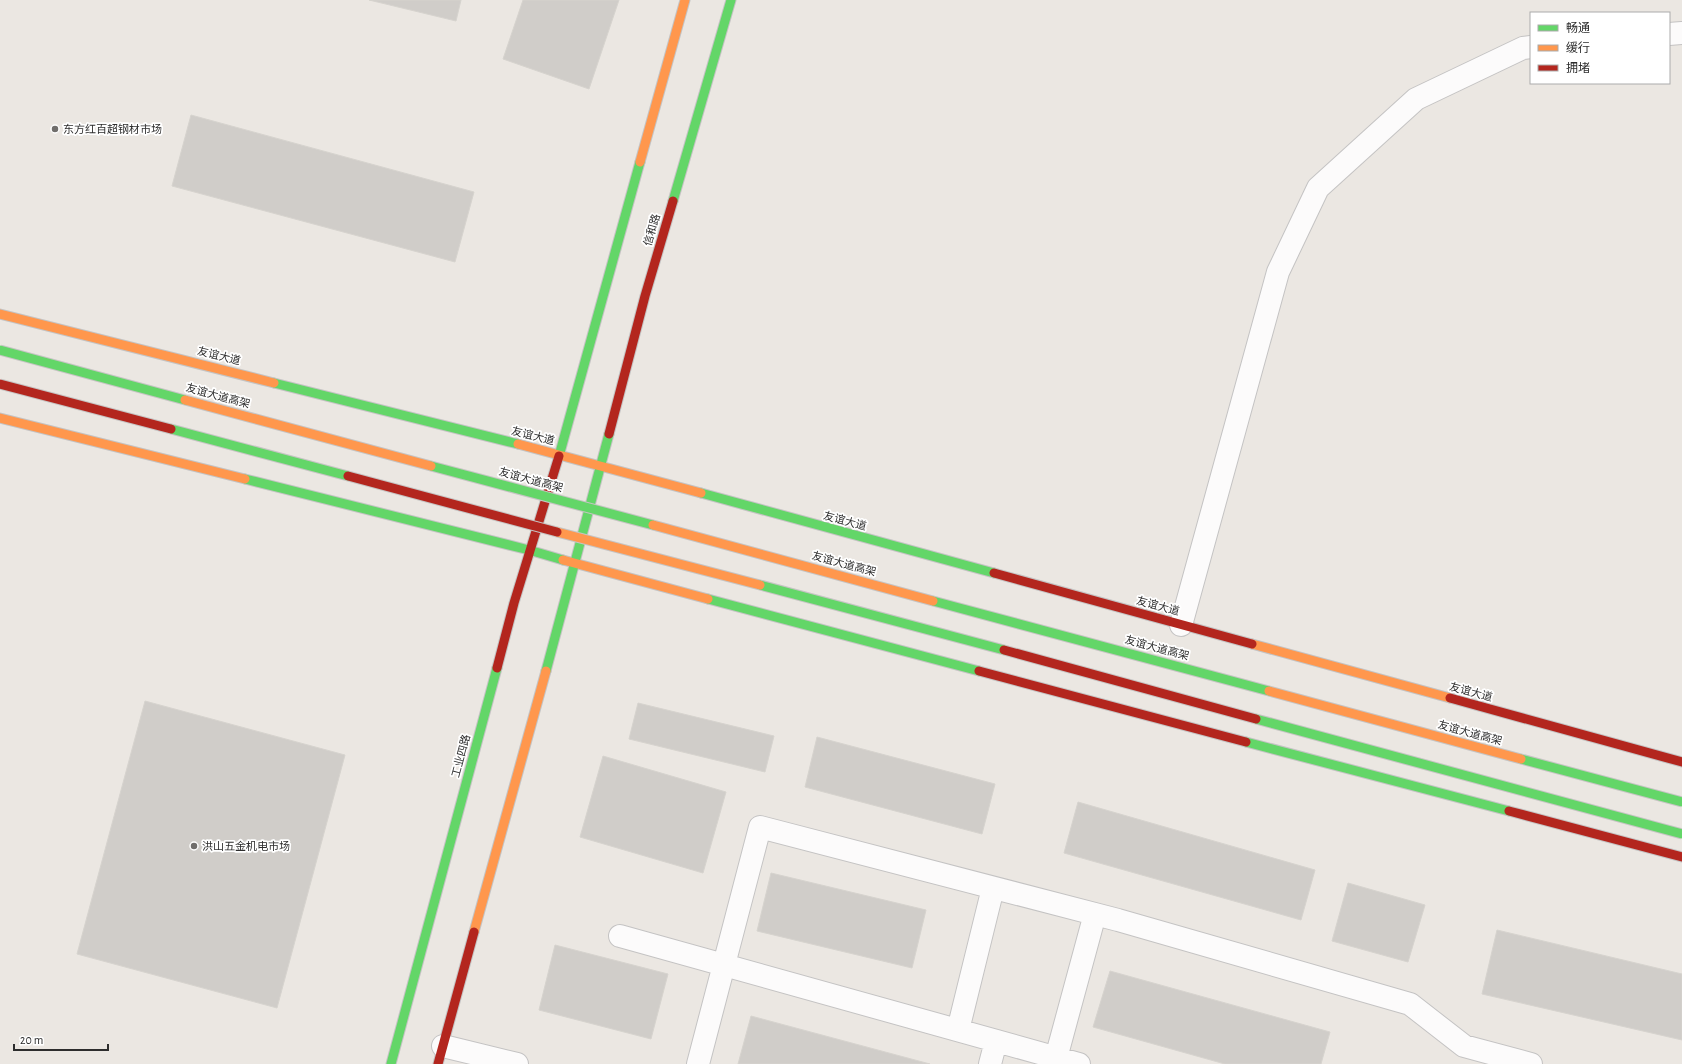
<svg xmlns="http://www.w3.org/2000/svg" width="1682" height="1064" font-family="'Alegreya Sans','Noto Sans SC',sans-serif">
<rect width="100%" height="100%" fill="#ebe7e2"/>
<path fill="#d0cdc9" stroke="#d6d3ce" d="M369 0H461L456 21Z
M523 0H619L589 89 503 59Z
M191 115 474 192 455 262 172 186Z
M145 701 345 755 277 1008 77 954Z
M638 703 774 736 765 772 629 739Z
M817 737 995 784 982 834 805 787Z
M603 756 726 792 703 873 580 837Z
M1078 802 1315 870 1301 920 1064 853Z
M771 873 926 910 912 968 757 931Z
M1348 883 1425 905 1408 962 1332 941Z
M1497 930 1682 974V1040L1482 994Z
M555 945 668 974 651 1039 539 1010Z
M1110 971 1330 1032 1321 1064H1225L1093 1027Z
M751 1016 930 1064H738Z"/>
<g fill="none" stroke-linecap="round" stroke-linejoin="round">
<g stroke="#c4c3c3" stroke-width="24">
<path id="street" d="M1669 34 1682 33
M1181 625 1278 272 1318 188 1416 99 1523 48 1531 47
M620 936 1079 1064
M958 1030 993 888
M443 1046 517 1064
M1056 1058 1095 914
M698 1064 760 827 1118 920 1410 1004 1464 1046 1531 1064
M990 1064 996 1041"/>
</g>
<g stroke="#c4c3c3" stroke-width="11">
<path id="fast" d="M673 201 731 0
M274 383 518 444
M559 456 640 162
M245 479 529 550 563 560
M701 493 994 573
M708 599 979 671
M546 671 609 434
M1246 742 1509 811
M391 1064 497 668"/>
</g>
<g stroke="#c4c3c3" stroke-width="11">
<path id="slow" d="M640 162 685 0
M0 314 274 383
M0 418 245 479
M518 444 701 493
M563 560 708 599
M1252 644 1450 698
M474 932 546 671"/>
</g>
<g stroke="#c4c3c3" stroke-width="11">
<path id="jam" d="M609 434 645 296 673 201
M994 573 1252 644
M497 668 514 603 559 456
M979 671 1246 742
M1450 698 1682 762
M1509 811 1682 857
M438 1064 474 932"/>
</g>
<use href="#street" stroke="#fcfbfb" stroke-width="22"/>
<use href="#fast" stroke="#63d668" stroke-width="9"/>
<use href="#slow" stroke="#ff974d" stroke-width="9"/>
<use href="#jam" stroke="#b3261e" stroke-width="9"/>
<g stroke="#c6c4c3" stroke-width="11" stroke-linecap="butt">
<path id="fast-bridge" d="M0 350 185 400
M171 429 348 476
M431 466 653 525
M760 585 1004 650
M933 601 1269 691
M1256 719 1682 834
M1521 759 1682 802"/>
</g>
<g stroke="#c6c4c3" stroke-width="11" stroke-linecap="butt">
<path id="slow-bridge" d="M185 400 431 466
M653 525 933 601
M557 532 760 585
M1269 691 1521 759"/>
</g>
<g stroke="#c6c4c3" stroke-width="11" stroke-linecap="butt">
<path id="jam-bridge" d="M0 384 171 429
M348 476 557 532
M1004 650 1256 719"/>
</g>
<use href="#fast-bridge" stroke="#63d668" stroke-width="9"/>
<use href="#slow-bridge" stroke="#ff974d" stroke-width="9"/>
<use href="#jam-bridge" stroke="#b3261e" stroke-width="9"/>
</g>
<g fill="#706e6c" stroke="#fff" stroke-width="1.5">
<circle cx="55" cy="129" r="4"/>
<circle cx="194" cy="846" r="4"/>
</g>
<g text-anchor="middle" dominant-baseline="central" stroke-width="3.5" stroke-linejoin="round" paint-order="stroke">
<g font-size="11" fill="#2d2d2d" stroke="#fff" text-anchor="start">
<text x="63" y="129">东方红百超钢材市场</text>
<text x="202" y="846">洪山五金机电市场</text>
</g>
<g font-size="11" fill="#2d2d2d" stroke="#fff">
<text transform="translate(652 230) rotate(-74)">信和路</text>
<text transform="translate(219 356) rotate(14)">友谊大道</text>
<text transform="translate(218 396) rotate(15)">友谊大道高架</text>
<text transform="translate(533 436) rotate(14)">友谊大道</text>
<text transform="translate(531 480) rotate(15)">友谊大道高架</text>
<text transform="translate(845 521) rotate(15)">友谊大道</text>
<text transform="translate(844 564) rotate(15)">友谊大道高架</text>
<text transform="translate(1158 606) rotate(15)">友谊大道</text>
<text transform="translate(1157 648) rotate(15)">友谊大道高架</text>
<text transform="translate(1471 692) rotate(15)">友谊大道</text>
<text transform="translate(1470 733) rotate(15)">友谊大道高架</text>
<text transform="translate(461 756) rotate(-75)">工业四路</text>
</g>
</g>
<rect x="1530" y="12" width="140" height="72" fill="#ffffff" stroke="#ababab"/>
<rect x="1538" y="25" width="20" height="6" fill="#63d668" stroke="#ababab"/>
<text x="1566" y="32" font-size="12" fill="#2d2d2d">畅通</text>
<rect x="1538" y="45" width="20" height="6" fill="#ff974d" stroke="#ababab"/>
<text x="1566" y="52" font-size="12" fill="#2d2d2d">缓行</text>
<rect x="1538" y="65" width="20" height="6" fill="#b3261e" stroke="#ababab"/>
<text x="1566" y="72" font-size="12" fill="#2d2d2d">拥堵</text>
<path d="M14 1044v6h94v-6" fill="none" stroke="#2d2d2d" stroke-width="2"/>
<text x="20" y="1044" font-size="12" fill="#2d2d2d" stroke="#ffffff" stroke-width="3" paint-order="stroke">20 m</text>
</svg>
